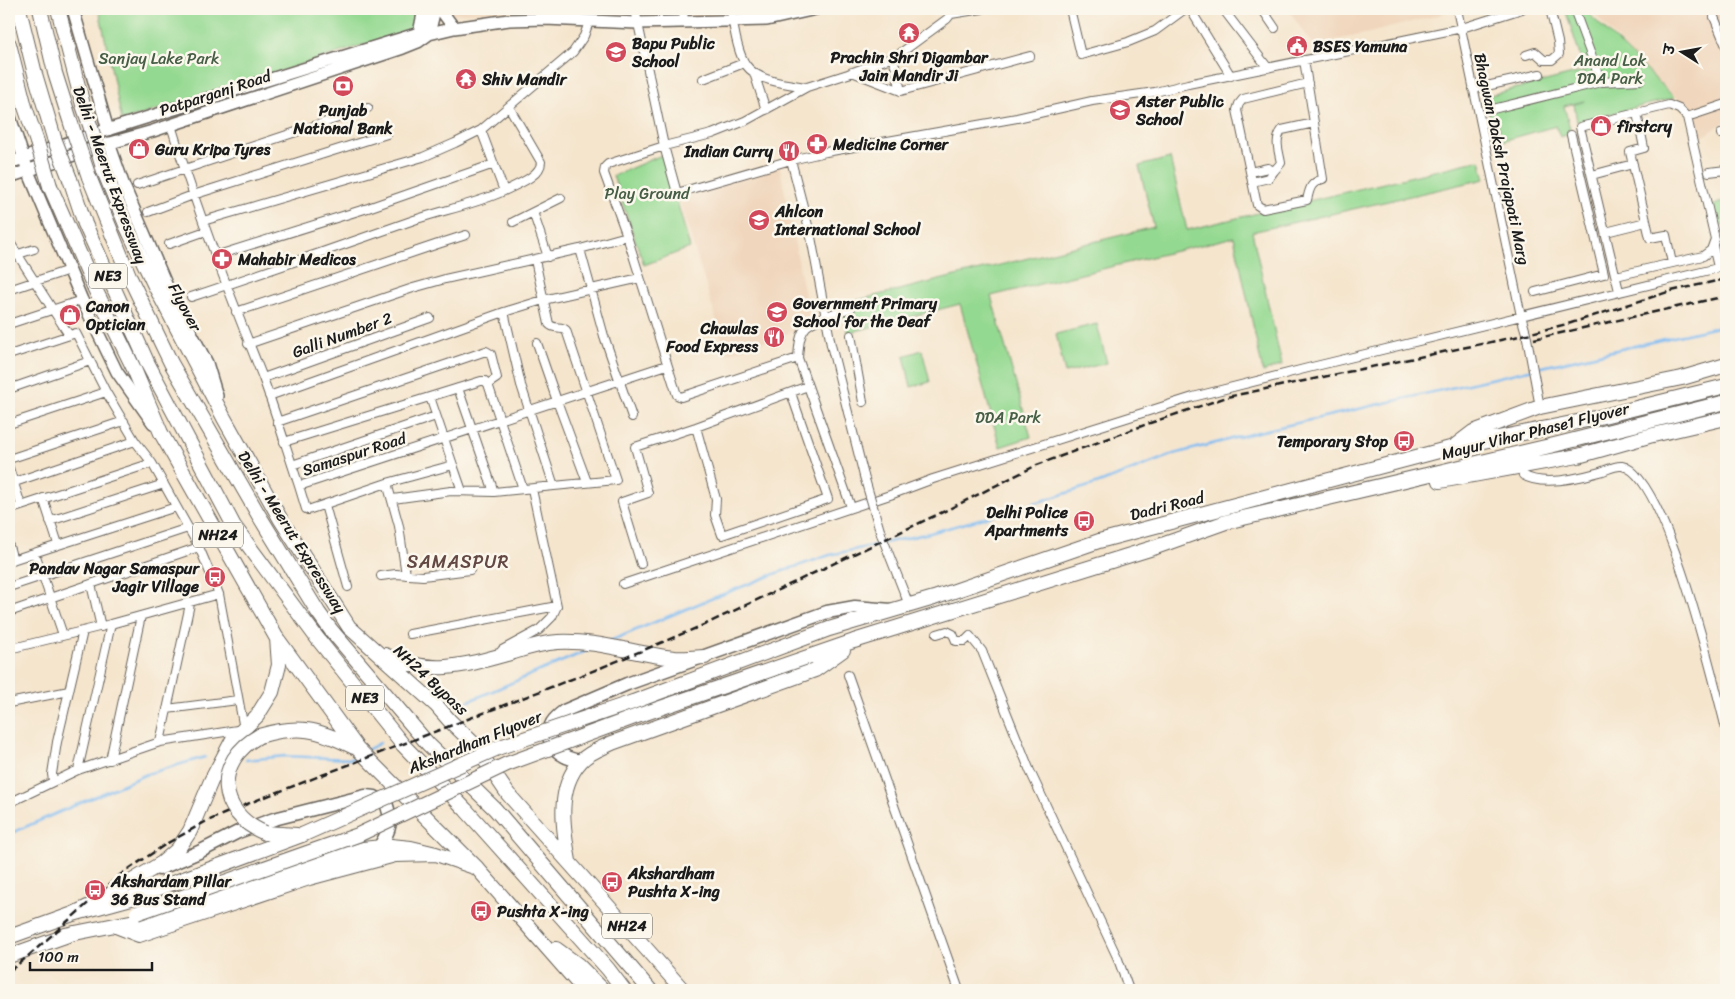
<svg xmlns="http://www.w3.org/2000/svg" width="1735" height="999" font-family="Sriracha,'Playpen Sans Deva',sans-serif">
<rect width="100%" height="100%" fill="#fbf7ec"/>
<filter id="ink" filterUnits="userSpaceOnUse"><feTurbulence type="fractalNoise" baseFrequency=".02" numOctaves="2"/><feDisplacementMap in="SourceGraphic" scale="10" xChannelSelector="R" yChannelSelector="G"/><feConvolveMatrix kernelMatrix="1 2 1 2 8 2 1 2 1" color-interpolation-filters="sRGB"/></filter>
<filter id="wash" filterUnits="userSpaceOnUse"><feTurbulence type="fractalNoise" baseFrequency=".0096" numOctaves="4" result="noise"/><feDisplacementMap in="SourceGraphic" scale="20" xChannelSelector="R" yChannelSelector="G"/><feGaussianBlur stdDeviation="1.12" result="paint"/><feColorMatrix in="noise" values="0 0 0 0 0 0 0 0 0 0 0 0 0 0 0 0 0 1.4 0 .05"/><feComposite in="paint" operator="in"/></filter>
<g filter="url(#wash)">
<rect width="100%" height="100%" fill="#f5e5cd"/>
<path fill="#f0d6bc" d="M447 9H563L448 14Z
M777 9H840L836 11 767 26 632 29 629 15 727 13Z
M1288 9H1442L1443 14 1369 33 1312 45Z
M1590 9H1726V121L1701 138 1681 101 1646 71Z
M779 163 811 326 727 354 678 196Z"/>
<path fill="#94d991" stroke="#587a56" d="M99 9H417L414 29 122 121Z
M1565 9H1584L1675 98 1577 122 1574 104 1585 101 1564 106 1571 133 1560 137 1556 126 1502 141 1498 124 1491 125 1486 96 1585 71Z
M664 154 690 248 644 265 613 176Z
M1170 158 1187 230 1480 160 1485 179 1252 232 1282 365 1263 372 1234 237 991 296 1031 437 1000 447 960 304 848 333 842 304 1154 227 1139 166Z
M1726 200V223L1712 228 1708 208Z
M1097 324 1107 363 1065 373 1056 334Z
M922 350 930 382 911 387 904 356Z"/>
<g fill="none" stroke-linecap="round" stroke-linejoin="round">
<path stroke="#7fbbf1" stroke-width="2.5" d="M610 641 698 604 777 573 830 555 930 533 1016 509 1099 483 1174 454 1258 432 1726 325
M458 702 469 701 591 649
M365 751 380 743
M246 760 285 756 351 759 358 755
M9 834 147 774 205 757"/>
</g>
</g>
<g filter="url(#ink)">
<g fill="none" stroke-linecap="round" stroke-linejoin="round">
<g stroke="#68625a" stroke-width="10">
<path id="street" d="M635 9 664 146 608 164 605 167 604 173 627 236 677 395 681 397 798 358
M683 9 684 22
M731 9C733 24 737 53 746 65 758 82 788 84 807 87
M953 9 951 14 947 19 898 55 848 74 807 87 745 121 712 134 664 146 677 193 791 160 826 152 1017 118 1092 101 1155 92 1188 84 1462 28 1522 9
M1070 9 1081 55 1128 42 1155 31 1185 9
M1190 9 1231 76
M1223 9 1268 68
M1262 9 1275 28
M1457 9 1521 316 1526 333 1540 407
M1574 9 1601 82
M951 14 982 9
M1714 17 1726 46
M1526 55 1535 52 1544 60H1552L1559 54 1558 42 1550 9
M893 57 901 91
M1304 60 1323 179C1310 183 1310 188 1307 200L1263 209 1257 205 1237 110 1239 104 1243 99 1308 83
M852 72 901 91 1030 56
M754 73 766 110
M703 79 744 63
M1473 89 1540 74
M1489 110 1601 82 1640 80
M1637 113 1644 148 1630 152 1650 238 1666 235 1672 263
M1687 117 1726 104
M171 125C197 211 230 295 263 378 276 414 287 450 299 486L667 365
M481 130 504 191
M1721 134 1726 133
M791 160 811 237 831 345 864 476
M1274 171 1281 163C1279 151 1274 140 1282 130L1314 123
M1250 172 1268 168 1274 171 1269 178 1252 182
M1709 172 1726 170
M1592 175 1633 164
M137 185 368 108
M148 212 193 195 387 134
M533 212 548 257
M203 221 423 157 455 143 481 130 573 52 584 36 589 22
M513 222 561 198
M1606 232 1646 222
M9 241 69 335
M169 244 206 231
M1713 246 1718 267
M580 249 604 336 632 417
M215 256 368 208 494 164
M9 257 34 249
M535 260 549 324C554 330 561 325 566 330L616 480 554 486
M1616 276 1703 256 1711 250 1715 239 1687 117 1679 109 1669 105 1580 127 1619 291
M9 290 69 270
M1535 292 1604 274 1571 135
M191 297C266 272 340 246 414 220 444 210 476 204 504 191 516 185 541 176 541 162L509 107
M851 308C839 312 815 318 806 327 799 335 799 347 798 358L851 507
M236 312 438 244 466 235
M504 312 543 300 640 278
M9 324 82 300
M851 335 863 402
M537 343 557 401 587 482
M248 344 413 288 445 279 580 249 627 236
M9 355 76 333 106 392 135 441 152 463 199 547 219 594 244 729 160 742 78 770 9 803
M263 378 430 318
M458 388 494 492
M9 389 90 361
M269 396 504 312 521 385 554 486 494 492 451 491 393 499
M430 397 453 465
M277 422 486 351 491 354 497 378 488 384
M9 424 106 392
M696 427 716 499 715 515 722 535 828 499 791 393
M284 442 481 381H485L488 384 523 489
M9 459 124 421
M292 465 436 416
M9 468 21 505
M1523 475C1542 487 1579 478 1600 472 1607 470 1615 465 1622 466 1665 473 1715 686 1726 729
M387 483 453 465 462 491
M9 484 135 441
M299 486 306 509 308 510 387 483 399 526 406 575
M43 498 58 544
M325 505 348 587
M9 510 152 463
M50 521 164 484
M881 534 909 605
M9 546 13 560
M35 553 63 635
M9 561 176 507
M641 564 622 502 648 493 635 447 696 427 808 386
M381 576 396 574 423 576 470 570
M91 584 101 627
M623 584 890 495 933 479 1193 397 1312 367 1726 266
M9 587 188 528
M9 612 199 547
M410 634 557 606
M937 634 947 631 953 634 956 641H965L970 636 982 651 1030 771 1118 959 1129 990
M9 649 111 624 219 594
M502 650 539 630 552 617 557 606 532 489
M848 675 959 990
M9 703 69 691
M167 709 238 700
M160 742 190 604
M110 760 141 616
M78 770 111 624
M53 781 52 774 57 742 83 631"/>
</g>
<g stroke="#68625a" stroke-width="14">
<path id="secondary" d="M73 9 108 130
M440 9 454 28
M419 33 424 9
M429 34 435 9
M9 114 28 171 82 300 117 372 153 423
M109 143 124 186 166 284 207 363 217 396
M9 163 97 133 419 33 429 34 454 28 509 20 545 19 637 23 767 20 816 9
M9 177 100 146 153 131 403 48 418 42 429 34"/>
</g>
<g stroke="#68625a" stroke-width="15">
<path id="primary" d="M581 761C563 759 543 746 551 725 553 719 559 715 564 711L627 684 827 612 855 607 891 610
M159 869 199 852 238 832 274 819 365 796 375 797 386 803C393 822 390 830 380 846"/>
</g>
<g stroke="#68625a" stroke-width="16">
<path id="highway" d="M19 9 35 74 54 138
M40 9 55 73 74 133
M58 9 83 105 91 128
M9 44 25 107 37 142
M104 171 127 227 154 284 224 418 281 520 349 627 436 705 450 721 474 744 508 794 683 990
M89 177 130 278 171 363 258 514 318 612 331 630 428 744 495 809 650 990
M70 179 85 224 148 364 234 526 317 638 403 745 466 810 608 969 624 990
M50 186 95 289 134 369 161 433 276 637 357 748 477 868 584 990
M1456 445 1473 432 1540 407 1682 378 1726 365
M1440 481 1578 456 1649 436 1726 418
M385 655C432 677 467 665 514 652 529 647 543 643 558 642 598 640 635 654 674 658 684 659 695 657 705 657
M633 702 829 629 934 598 1099 541 1454 447 1587 420 1726 386
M640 715 854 641 1156 547 1226 522 1554 445 1726 402
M259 736C299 724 318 729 354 747
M265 833 297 835
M569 861C563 828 556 788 581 761 589 752 602 748 612 743L815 670 843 650
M73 914 94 904 162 863 178 849 190 831 211 781 233 739 257 716 272 692 279 665 277 638
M116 926 139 935 309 878 395 855 436 854 474 867
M65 935 145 919 259 881 363 849 391 846 411 848 436 854
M9 937 73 914 135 897 302 835
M556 949 578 965 603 990
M9 956 74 933"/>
</g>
<use href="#street" stroke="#fff" stroke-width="8"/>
<use href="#secondary" stroke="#fff" stroke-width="11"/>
<use href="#primary" stroke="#fff" stroke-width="12"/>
<use href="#highway" stroke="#fff" stroke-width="14"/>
<path stroke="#1c1c1c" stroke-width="2.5" stroke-dasharray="8 4" stroke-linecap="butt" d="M1534 339 1726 296
M9 971 26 958 120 875 166 844 205 822 252 802 598 669 706 624 947 510 1037 465 1150 423 1227 397 1515 337 1571 323 1671 291 1726 279"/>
<g stroke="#68625a" stroke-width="10" stroke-linecap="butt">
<path id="street-bridge" d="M864 476 881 534"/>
</g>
<g stroke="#68625a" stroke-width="16" stroke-linecap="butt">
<path id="highway-bridge" d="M91 128 104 171
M74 133 89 177
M54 138 70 179
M37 142 50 186
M259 736C214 761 216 813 265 833
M302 835 500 747 633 702
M137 913 358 835 507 764 640 715"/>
</g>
<use href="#street-bridge" stroke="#fff" stroke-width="8"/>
<use href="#highway-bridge" stroke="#fff" stroke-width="14"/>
</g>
</g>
<defs>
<g id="temple-disc" transform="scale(1.125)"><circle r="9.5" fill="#d1495b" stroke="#fbf7ec"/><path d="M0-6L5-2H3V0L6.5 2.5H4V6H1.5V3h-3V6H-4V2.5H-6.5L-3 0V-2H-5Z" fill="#fff"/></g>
<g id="civic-disc" transform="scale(1.125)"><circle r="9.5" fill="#d1495b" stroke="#fbf7ec"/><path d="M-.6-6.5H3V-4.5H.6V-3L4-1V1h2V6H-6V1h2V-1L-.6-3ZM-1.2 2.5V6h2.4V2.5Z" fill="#fff"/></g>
<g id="school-disc" transform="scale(1.125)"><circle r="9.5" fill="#d1495b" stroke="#fbf7ec"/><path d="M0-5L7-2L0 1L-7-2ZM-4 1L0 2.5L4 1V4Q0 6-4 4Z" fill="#fff"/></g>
<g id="bank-disc" transform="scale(1.125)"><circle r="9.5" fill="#d1495b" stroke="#fbf7ec"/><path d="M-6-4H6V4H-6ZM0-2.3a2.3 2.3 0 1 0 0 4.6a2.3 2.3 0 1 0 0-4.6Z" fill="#fff"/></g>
<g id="shop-disc" transform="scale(1.125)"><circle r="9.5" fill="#d1495b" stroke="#fbf7ec"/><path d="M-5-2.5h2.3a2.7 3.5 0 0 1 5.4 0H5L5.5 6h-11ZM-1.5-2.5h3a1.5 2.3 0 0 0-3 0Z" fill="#fff"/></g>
<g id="pharmacy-disc" transform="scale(1.125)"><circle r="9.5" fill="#d1495b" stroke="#fbf7ec"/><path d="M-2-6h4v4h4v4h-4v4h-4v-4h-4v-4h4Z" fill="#fff"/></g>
<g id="restaurant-disc" transform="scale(1.125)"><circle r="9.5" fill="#d1495b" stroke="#fbf7ec"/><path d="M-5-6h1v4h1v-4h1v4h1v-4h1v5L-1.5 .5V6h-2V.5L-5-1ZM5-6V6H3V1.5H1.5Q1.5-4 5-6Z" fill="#fff"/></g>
<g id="bus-disc" transform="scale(1.125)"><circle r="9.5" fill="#d1495b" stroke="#fbf7ec"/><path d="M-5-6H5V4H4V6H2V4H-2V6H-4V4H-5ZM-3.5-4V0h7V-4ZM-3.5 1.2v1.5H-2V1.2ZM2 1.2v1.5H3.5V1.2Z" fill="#fff"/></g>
</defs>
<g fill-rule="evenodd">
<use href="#temple-disc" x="909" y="33"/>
<use href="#civic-disc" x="1297" y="46"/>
<use href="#school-disc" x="616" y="52"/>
<use href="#temple-disc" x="466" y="79"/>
<use href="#bank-disc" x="343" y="86"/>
<use href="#school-disc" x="1120" y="110"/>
<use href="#shop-disc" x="1601" y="126"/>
<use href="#pharmacy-disc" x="817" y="144"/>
<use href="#shop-disc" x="139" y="149"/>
<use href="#restaurant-disc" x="789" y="151"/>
<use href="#school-disc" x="759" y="220"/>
<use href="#pharmacy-disc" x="222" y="259"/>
<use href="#school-disc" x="777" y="312"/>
<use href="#shop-disc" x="70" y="315"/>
<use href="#restaurant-disc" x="774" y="337"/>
<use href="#bus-disc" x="1404" y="441"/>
<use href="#bus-disc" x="1084" y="521"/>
<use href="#bus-disc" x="215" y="577"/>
<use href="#bus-disc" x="612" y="882"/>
<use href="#bus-disc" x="95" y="890"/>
<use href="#bus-disc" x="481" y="911"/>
</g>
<g text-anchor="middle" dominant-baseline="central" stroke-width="5" stroke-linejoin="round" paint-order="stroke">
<g fill="#fbf7ec" stroke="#5f5e5a" stroke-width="1">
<rect x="89" y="263.5" width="38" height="25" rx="4"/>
<rect x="193" y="522.5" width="50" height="25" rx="4"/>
<rect x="346" y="685.5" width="38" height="25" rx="4"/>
<rect x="602" y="913.5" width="50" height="25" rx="4"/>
</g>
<g font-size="15" font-weight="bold" fill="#1c1c1c">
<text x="108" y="276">NE3</text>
<text x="218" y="535">NH24</text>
<text x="365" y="698">NE3</text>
<text x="627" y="926">NH24</text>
</g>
<g font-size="16" font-weight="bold" fill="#1c1c1c" stroke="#fbf7ec" text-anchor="start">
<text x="632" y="43">Bapu Public<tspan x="632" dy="18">School</tspan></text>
<text x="1313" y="46">BSES Yamuna</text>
<text x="909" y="57" text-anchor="middle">Prachin Shri Digambar<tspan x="909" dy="18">Jain Mandir Ji</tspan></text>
<text x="482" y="79">Shiv Mandir</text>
<text x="1136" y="101">Aster Public<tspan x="1136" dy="18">School</tspan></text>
<text x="343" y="110" text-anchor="middle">Punjab<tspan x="343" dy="18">National Bank</tspan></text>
<text x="1617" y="126">firstcry</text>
<text x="833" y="144">Medicine Corner</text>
<text x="155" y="149">Guru Kripa Tyres</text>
<text x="773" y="151" text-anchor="end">Indian Curry</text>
<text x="775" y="211">Ahlcon<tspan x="775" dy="18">International School</tspan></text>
<text x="238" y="259">Mahabir Medicos</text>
<text x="793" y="303">Government Primary<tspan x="793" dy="18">School for the Deaf</tspan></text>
<text x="86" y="306">Canon<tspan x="86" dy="18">Optician</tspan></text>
<text x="758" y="328" text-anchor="end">Chawlas<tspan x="758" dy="18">Food Express</tspan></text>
<text x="1388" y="441" text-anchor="end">Temporary Stop</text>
<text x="1068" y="512" text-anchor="end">Delhi Police<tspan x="1068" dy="18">Apartments</tspan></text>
<text x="199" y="568" text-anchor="end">Pandav Nagar Samaspur<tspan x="199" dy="18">Jagir Village</tspan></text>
<text x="628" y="873">Akshardham<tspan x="628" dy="18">Pushta X-ing</tspan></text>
<text x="111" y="881">Akshardam Pillar<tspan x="111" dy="18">36 Bus Stand</tspan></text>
<text x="497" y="911">Pushta X-ing</text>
</g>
<g font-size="16" fill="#465e45" stroke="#fbf7ec">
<text x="159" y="58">Sanjay Lake Park</text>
<text x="1610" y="60">Anand Lok<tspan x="1610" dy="18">DDA Park</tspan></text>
<text x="647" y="193">Play Ground</text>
<text x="1008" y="417">DDA Park</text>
</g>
<g font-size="16" fill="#1c1c1c" stroke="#fbf7ec">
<text transform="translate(215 93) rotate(-18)">Patparganj Road</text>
<text transform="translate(1502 159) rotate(78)">Bhagwan Daksh Prajapati Marg</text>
<text transform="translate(110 175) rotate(70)">Delhi - Meerut Expressway</text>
<text transform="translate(185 307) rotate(62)">Flyover</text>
<text transform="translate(342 335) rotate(-20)">Galli Number 2</text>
<text transform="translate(1535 431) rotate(-14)">Mayur Vihar Phase1 Flyover</text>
<text transform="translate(354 454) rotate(-18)">Samaspur Road</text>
<text transform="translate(1167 506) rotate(-14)">Dadri Road</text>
<text transform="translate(292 532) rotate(58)">Delhi - Meerut Expressway</text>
<text transform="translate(431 680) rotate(43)">NH24 Bypass</text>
<text transform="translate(475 742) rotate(-22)">Akshardham Flyover</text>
</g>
<g font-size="18" letter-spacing="1" fill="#634844" stroke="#fbf7ec">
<text x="458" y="562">SAMASPUR</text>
</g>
</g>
<rect width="1735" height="999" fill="none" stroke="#fbf7ec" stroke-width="30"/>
<g transform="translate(1682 52) rotate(281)" stroke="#fbf7ec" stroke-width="4" paint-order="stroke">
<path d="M0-4L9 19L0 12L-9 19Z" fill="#1c1c1c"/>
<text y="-8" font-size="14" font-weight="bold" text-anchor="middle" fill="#1c1c1c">उ</text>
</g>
<path d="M30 962v8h122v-8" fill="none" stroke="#1c1c1c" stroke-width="2.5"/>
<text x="38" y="962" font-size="15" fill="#1c1c1c" stroke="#fbf7ec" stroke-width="4" paint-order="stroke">100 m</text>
</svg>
